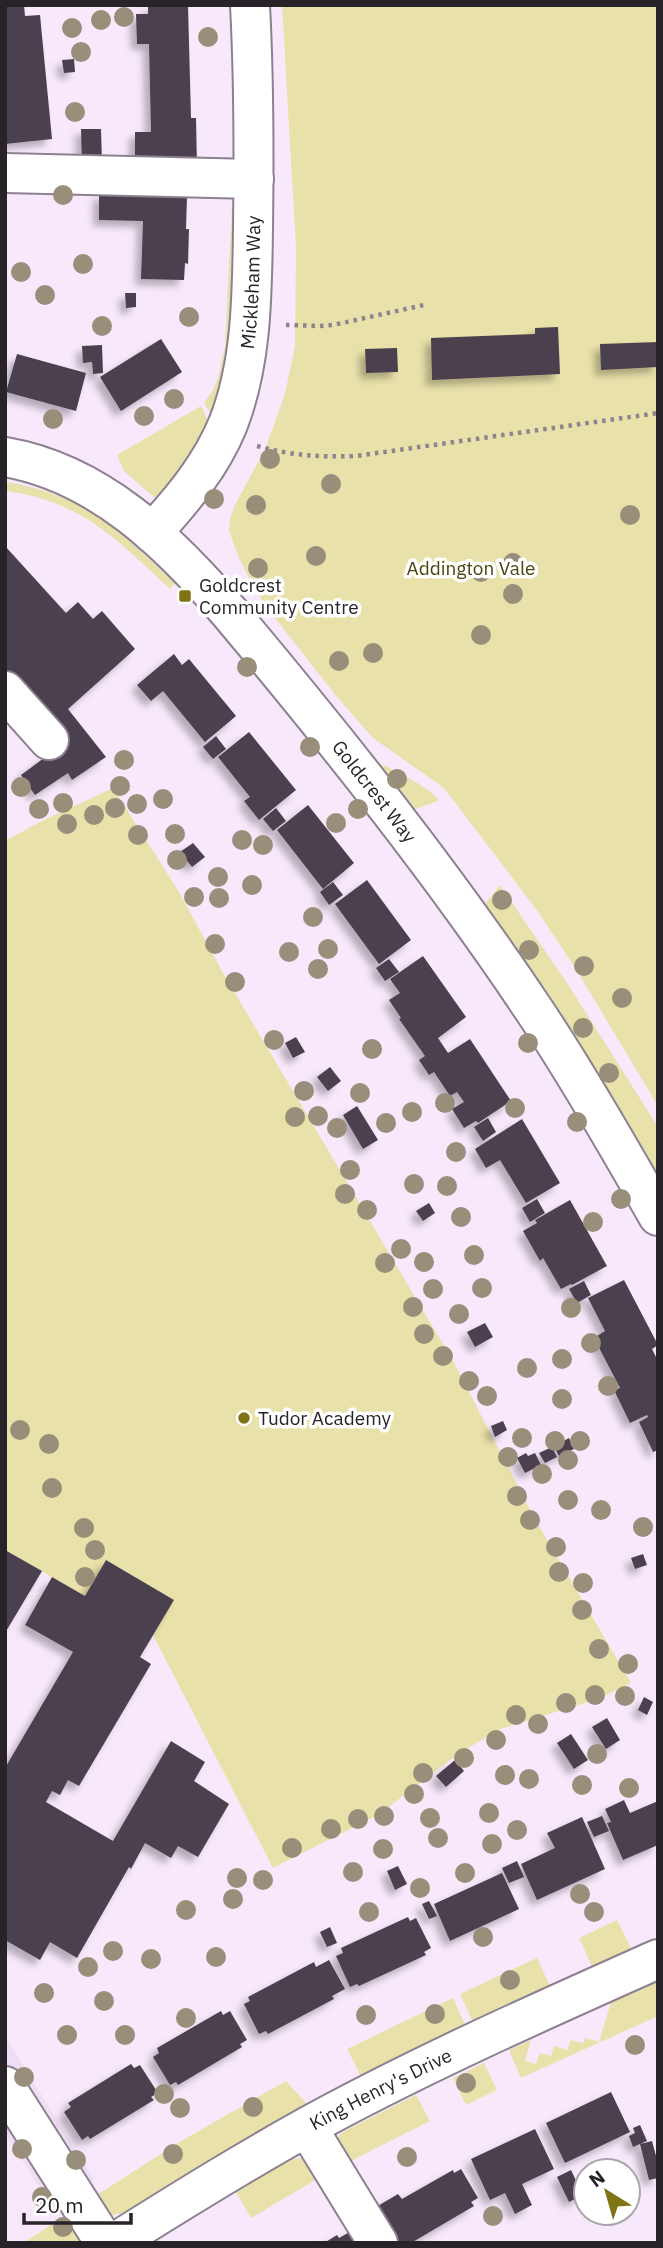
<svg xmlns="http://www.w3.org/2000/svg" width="663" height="2248" font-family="'IBM Plex Sans',sans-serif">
<defs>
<filter id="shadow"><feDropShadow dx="-6" dy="6" stdDeviation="3.5" flood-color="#0004"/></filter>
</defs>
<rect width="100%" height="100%" fill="#f7e9fb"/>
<path fill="#f0ddf5" d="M5 2036 94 2180 52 2208 5 2133Z"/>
<path fill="#e9e1aa" d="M282 5H658V1106L576 969 536 909 444 788 373 738 337 697 268 609 252 584 239 558 229 531 230 518 235 505 266 447 285 394 295 346 296 248Z
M232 206H242L237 320 215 420 204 403 213 390 218 378 225 346Z
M201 406 211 427 160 498H155L124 471 117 455Z
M5 482C85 494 119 531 175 583L170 589C116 539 82 501 5 491Z
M379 764 386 766C403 776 424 784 438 799V801L415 809Z
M113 788 179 892 223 973 453 1361 536 1521 631 1683 598 1699 500 1729 458 1754 378 1815 273 1868 153 1635 174 1600 106 1560 85 1596 5 1550V841L40 822Z
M500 885 569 986 658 1127V1174C604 1081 547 991 485 904Z
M617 1920 631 1948 592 1966 579 1938Z
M537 1958 550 1986 473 2022 460 1994Z
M658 1982V2016L521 2078 509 2050 531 2040 525 2061 536 2064 540 2053 551 2056 554 2046 567 2050 571 2040 583 2043 585 2038 599 2042 611 2002Z
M453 1998 465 2025 361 2076 347 2049Z
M484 2063 497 2090 466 2105 453 2078Z
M286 2081 306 2103 305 2106 126 2212 114 2215H108L92 2198 183 2140Z
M416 2095 430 2121 339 2167C335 2152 330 2143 343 2132Z
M298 2158 306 2159 322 2176 251 2218 236 2192 290 2160Z
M74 2210 80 2236 76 2243H23Z"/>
<path fill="#4b404e" filter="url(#shadow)" d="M5 5H24L25 16 40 15 52 139 5 144Z
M188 5 191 118H196L197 167 135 168V132H151L149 44H137L136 14H148V7Z
M74 59 75 72 64 73 62 60Z
M81 129H101L102 163H82Z
M99 194 187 196 186 229H189L188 264 185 263 184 280 141 279 143 221 99 220Z
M125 293H136V307L126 308Z
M558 327 560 374 432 380 431 338 535 334V328Z
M161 339 182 372 121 411 100 377Z
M658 342V367L601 370 600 344Z
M102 345 103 373 93 374 92 362 83 363 82 346Z
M397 348 398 372 366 373 365 349Z
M17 354 86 373 76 411 6 392Z
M5 546 66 613 78 602 93 619 102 611 135 649 68 709 106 757 72 780 68 773 35 795 21 775 67 741 5 673Z
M174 654 182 665 189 659 236 716 205 742 163 691 151 701 137 685Z
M249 732 296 790 259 820 244 801 250 797 218 757Z
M216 736 226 749 213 759 203 747Z
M308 805 354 863 323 889 277 830Z
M276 808 286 821 273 831 263 819Z
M193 843 205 857 192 867 180 852Z
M367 880 411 940 379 964 335 904Z
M333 882 343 895 329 905 320 892Z
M423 956 466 1017 438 1038 448 1053 470 1039 511 1101 478 1123 476 1121 464 1128 452 1109 464 1102 457 1092 450 1096 434 1072 429 1075 419 1060 425 1056 399 1019 401 1018 389 1000 400 993 390 979Z
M389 959 399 972 385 981 376 968Z
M296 1037 305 1052 293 1058 285 1043Z
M330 1067 341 1081 328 1091 317 1077Z
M357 1106 378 1140 363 1149 343 1115Z
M488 1118 496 1132 483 1141 474 1127Z
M522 1119 560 1183 526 1203 500 1160 486 1168 475 1149Z
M537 1199 545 1213 530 1222 522 1208Z
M570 1200 607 1266 572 1285 571 1284 561 1289 543 1258 540 1261 523 1231 537 1223 535 1220Z
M429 1203 435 1213 423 1221 416 1211Z
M624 1280 658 1345 652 1349 658 1361V1450L653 1452 639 1422 648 1417 647 1415 630 1423 614 1390 620 1388 594 1338 605 1331 588 1298Z
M584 1281 591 1295 577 1303 569 1289Z
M485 1323 493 1337 475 1347 467 1332Z
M503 1421 507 1430 495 1437 491 1426Z
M569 1438 574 1449 559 1456 554 1446Z
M552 1447 557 1457 545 1463 539 1453Z
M526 1453 528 1456 535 1453 541 1465 525 1473 517 1458Z
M5 1550 42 1571 5 1633Z
M643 1554 647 1565 635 1569 631 1558Z
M106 1560 174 1600 140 1657 151 1664 79 1786 68 1780 60 1795 52 1791 46 1802 113 1841 171 1741 205 1762 194 1781 229 1804 198 1857 178 1846 171 1858 145 1843 131 1869 129 1867 77 1958 50 1942 40 1960 5 1940V1768L73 1652 25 1625 52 1577 85 1596Z
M644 1697 653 1702 647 1715 638 1710Z
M607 1718 620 1740 606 1749 592 1727Z
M571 1734 588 1760 574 1769 557 1743Z
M455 1760 464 1771 446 1787 436 1776Z
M624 1800 630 1813 658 1801V1845L623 1860 607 1823 611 1822 605 1809Z
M602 1816 609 1831 594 1837 587 1822Z
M582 1817 605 1869 537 1900 521 1864 555 1848 547 1833Z
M517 1861 524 1877 509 1883 502 1868Z
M398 1866 407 1884 395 1890 387 1871Z
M502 1873 519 1909 450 1941 434 1904Z
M429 1901 437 1916 429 1919 422 1904Z
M408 1917 410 1921 416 1918 431 1948 424 1952 426 1955 359 1986 357 1984 350 1987 336 1956 343 1953 341 1948Z
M330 1927 337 1943 327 1947 320 1932Z
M329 1960 345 1989 332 1996 334 1999 268 2034 266 2031 259 2034 244 2004 250 2001 248 1997 314 1962 316 1967Z
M221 2011 223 2015 230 2011 247 2040 240 2044 242 2047 178 2085 176 2082 170 2085 153 2057 159 2053 157 2048Z
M131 2064 134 2068 140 2065 158 2093 151 2097 154 2100 90 2139 88 2136 82 2140 64 2112 71 2107 68 2103Z
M611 2092 630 2132 565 2163 546 2123Z
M640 2125 647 2141 640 2144 652 2141 658 2163V2178L649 2180 640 2144 633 2147 629 2136 635 2133 633 2128Z
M535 2129 554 2169 522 2184 532 2205 515 2214 505 2193 490 2200 471 2159Z
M461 2169 478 2198 471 2202 474 2206 411 2243H391L371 2210 398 2194 402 2199 453 2170 454 2173Z
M571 2170 583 2195 569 2202 557 2177Z
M355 2229 364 2243H324L337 2235 339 2238Z"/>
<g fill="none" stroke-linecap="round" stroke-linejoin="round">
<g stroke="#8d8090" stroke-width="42">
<g id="minor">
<path d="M5 173 254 179"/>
<path id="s1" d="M5 457C99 473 170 543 230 613 339 743 445 876 538 1016 581 1081 620 1149 658 1216"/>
<path id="s2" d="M152 533C182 500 211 466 228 424 252 363 252 295 253 229 254 155 254 80 250 5"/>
<path d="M5 691 49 740"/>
<path d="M5 2086 105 2243"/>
<path d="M307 2127 378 2243"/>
<path id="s3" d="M114 2243C184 2199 253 2156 325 2117 433 2059 546 2009 658 1959"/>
</g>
</g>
<path stroke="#8d848f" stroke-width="4.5" stroke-dasharray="3.5 5" stroke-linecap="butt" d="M286 325 319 326 333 325 424 305
M257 446C294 456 318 457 356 456L658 413"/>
<use href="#minor" stroke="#fff" stroke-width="38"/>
</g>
<g fill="#988e7a">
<circle cx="124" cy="17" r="10"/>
<circle cx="101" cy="20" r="10"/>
<circle cx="72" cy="28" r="10"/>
<circle cx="208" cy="37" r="10"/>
<circle cx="81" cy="52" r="10"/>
<circle cx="75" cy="112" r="10"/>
<circle cx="63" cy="195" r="10"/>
<circle cx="83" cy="264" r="10"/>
<circle cx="21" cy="272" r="10"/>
<circle cx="45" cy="295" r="10"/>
<circle cx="189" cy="317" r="10"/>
<circle cx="102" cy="326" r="10"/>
<circle cx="174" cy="399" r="10"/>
<circle cx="144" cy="416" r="10"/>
<circle cx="53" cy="419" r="10"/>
<circle cx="270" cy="459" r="10"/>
<circle cx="331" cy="484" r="10"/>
<circle cx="214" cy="499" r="10"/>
<circle cx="256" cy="505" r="10"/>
<circle cx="630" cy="515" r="10"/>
<circle cx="316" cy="556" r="10"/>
<circle cx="513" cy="563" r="10"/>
<circle cx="258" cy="568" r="10"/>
<circle cx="481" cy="572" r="10"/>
<circle cx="513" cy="594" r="10"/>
<circle cx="481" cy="635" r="10"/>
<circle cx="373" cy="653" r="10"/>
<circle cx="339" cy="661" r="10"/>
<circle cx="247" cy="667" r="10"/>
<circle cx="310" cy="747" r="10"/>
<circle cx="124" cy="760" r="10"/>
<circle cx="397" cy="779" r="10"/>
<circle cx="120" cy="786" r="10"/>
<circle cx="21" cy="787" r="10"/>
<circle cx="163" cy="799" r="10"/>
<circle cx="63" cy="803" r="10"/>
<circle cx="137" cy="804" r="10"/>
<circle cx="115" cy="808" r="10"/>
<circle cx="39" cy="809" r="10"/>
<circle cx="358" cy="809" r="10"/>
<circle cx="94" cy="815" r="10"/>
<circle cx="336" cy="823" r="10"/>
<circle cx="67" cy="824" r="10"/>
<circle cx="175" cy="834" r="10"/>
<circle cx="138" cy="835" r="10"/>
<circle cx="242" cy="840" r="10"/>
<circle cx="263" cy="845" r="10"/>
<circle cx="177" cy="860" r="10"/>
<circle cx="218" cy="877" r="10"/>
<circle cx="252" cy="885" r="10"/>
<circle cx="194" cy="897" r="10"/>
<circle cx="219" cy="898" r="10"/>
<circle cx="502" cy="900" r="10"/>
<circle cx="313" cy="917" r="10"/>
<circle cx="215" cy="944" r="10"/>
<circle cx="328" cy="949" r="10"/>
<circle cx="529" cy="950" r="10"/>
<circle cx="289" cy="952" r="10"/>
<circle cx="584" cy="966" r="10"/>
<circle cx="318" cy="969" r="10"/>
<circle cx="235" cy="982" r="10"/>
<circle cx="622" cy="998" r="10"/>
<circle cx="583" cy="1028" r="10"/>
<circle cx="274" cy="1040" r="10"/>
<circle cx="528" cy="1043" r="10"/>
<circle cx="372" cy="1049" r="10"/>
<circle cx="609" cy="1073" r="10"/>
<circle cx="304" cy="1091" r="10"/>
<circle cx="360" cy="1093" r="10"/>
<circle cx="445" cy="1103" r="10"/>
<circle cx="515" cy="1108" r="10"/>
<circle cx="412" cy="1112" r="10"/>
<circle cx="318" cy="1116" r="10"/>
<circle cx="295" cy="1117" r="10"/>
<circle cx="577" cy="1122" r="10"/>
<circle cx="386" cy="1123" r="10"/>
<circle cx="337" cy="1128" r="10"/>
<circle cx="456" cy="1152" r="10"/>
<circle cx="350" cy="1170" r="10"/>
<circle cx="414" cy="1184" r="10"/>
<circle cx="447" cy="1186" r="10"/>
<circle cx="345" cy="1194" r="10"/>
<circle cx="621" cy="1199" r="10"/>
<circle cx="367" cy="1210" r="10"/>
<circle cx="461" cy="1217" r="10"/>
<circle cx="593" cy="1222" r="10"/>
<circle cx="401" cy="1249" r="10"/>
<circle cx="474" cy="1255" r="10"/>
<circle cx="424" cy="1262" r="10"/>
<circle cx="385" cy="1263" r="10"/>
<circle cx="482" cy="1288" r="10"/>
<circle cx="433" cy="1289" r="10"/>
<circle cx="413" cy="1307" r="10"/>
<circle cx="571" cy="1308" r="10"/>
<circle cx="459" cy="1314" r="10"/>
<circle cx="424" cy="1334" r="10"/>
<circle cx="591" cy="1343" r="10"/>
<circle cx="443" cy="1356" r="10"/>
<circle cx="562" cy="1359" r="10"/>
<circle cx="527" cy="1368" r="10"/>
<circle cx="469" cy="1381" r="10"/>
<circle cx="608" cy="1386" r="10"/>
<circle cx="487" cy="1396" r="10"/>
<circle cx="562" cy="1399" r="10"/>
<circle cx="20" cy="1430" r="10"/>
<circle cx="522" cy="1438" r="10"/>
<circle cx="555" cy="1441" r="10"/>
<circle cx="580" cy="1441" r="10"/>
<circle cx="49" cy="1444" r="10"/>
<circle cx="508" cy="1457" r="10"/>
<circle cx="568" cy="1460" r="10"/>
<circle cx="542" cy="1474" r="10"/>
<circle cx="52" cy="1488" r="10"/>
<circle cx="517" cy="1496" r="10"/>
<circle cx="568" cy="1500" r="10"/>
<circle cx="601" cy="1510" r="10"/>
<circle cx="530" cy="1520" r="10"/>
<circle cx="643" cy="1527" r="10"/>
<circle cx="84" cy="1528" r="10"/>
<circle cx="556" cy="1547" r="10"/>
<circle cx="95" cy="1550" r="10"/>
<circle cx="559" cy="1572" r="10"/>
<circle cx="85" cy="1577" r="10"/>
<circle cx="583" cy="1583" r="10"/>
<circle cx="582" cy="1610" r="10"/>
<circle cx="599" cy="1649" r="10"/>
<circle cx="628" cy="1664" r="10"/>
<circle cx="595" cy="1695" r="10"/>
<circle cx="625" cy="1696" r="10"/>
<circle cx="566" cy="1703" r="10"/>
<circle cx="516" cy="1715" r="10"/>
<circle cx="538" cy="1724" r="10"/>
<circle cx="496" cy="1740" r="10"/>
<circle cx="597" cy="1754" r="10"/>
<circle cx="464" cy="1758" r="10"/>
<circle cx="423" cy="1773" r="10"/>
<circle cx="505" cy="1775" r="10"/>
<circle cx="529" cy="1779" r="10"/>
<circle cx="582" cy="1785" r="10"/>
<circle cx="629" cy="1788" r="10"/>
<circle cx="414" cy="1794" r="10"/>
<circle cx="489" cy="1813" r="10"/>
<circle cx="384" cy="1816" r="10"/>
<circle cx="430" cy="1818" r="10"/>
<circle cx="358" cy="1819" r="10"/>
<circle cx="331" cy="1829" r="10"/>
<circle cx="517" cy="1830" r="10"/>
<circle cx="438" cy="1838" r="10"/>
<circle cx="492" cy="1844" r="10"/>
<circle cx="292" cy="1848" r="10"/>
<circle cx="383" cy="1849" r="10"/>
<circle cx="353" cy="1872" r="10"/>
<circle cx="465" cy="1873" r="10"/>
<circle cx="237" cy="1878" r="10"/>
<circle cx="263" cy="1880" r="10"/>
<circle cx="420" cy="1888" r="10"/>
<circle cx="580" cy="1894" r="10"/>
<circle cx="233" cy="1899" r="10"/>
<circle cx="186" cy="1910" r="10"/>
<circle cx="369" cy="1912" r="10"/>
<circle cx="594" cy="1912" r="10"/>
<circle cx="483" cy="1937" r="10"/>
<circle cx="113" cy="1951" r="10"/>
<circle cx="216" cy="1957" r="10"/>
<circle cx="151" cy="1959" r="10"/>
<circle cx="88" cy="1967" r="10"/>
<circle cx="510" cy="1980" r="10"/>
<circle cx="44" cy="1993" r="10"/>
<circle cx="104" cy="2001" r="10"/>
<circle cx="435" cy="2014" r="10"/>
<circle cx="366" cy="2015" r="10"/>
<circle cx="186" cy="2018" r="10"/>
<circle cx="67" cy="2035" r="10"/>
<circle cx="125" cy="2035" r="10"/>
<circle cx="635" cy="2045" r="10"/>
<circle cx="24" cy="2077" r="10"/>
<circle cx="466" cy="2083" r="10"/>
<circle cx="164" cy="2094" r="10"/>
<circle cx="253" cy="2107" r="10"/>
<circle cx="180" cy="2108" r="10"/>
<circle cx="22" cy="2149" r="10"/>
<circle cx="173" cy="2154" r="10"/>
<circle cx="407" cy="2157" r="10"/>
<circle cx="76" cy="2160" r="10"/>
<circle cx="42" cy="2197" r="10"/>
<circle cx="493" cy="2216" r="10"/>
<circle cx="63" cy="2227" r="10"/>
</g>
<g fill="#7f7314" stroke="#fff" stroke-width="2.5">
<rect x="178" y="589" width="14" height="14" rx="3.5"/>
<circle cx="244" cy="1418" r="7"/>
</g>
<g text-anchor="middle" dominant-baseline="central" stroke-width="7" stroke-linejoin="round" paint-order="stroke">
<g font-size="19" fill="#282329" stroke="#fff">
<text stroke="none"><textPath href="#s2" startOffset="278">Mickleham Way</textPath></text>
<text stroke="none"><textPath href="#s1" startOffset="509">Goldcrest Way</textPath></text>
<text stroke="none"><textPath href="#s3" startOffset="308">King Henry's Drive</textPath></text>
</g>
<g font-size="19" fill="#4b4410" stroke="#fff">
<text x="471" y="568">Addington Vale</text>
</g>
<g font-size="19" fill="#282329" stroke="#fff" text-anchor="start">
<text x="199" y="585">Goldcrest<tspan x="199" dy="22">Community Centre</tspan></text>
<text x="258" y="1418">Tudor Academy</text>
</g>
</g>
<rect width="663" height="2248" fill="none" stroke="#282329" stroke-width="14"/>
<g transform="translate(607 2192) rotate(323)"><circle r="33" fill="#ffffff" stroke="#a9a7a9" stroke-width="2"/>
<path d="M0-5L12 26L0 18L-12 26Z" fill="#7f7314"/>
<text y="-10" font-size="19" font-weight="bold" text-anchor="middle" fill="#282329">N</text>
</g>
<path d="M24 2213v10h107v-10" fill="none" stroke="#282329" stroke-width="3.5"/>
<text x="35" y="2213" font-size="21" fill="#282329" stroke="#ffffff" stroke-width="5" paint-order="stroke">20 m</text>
</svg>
